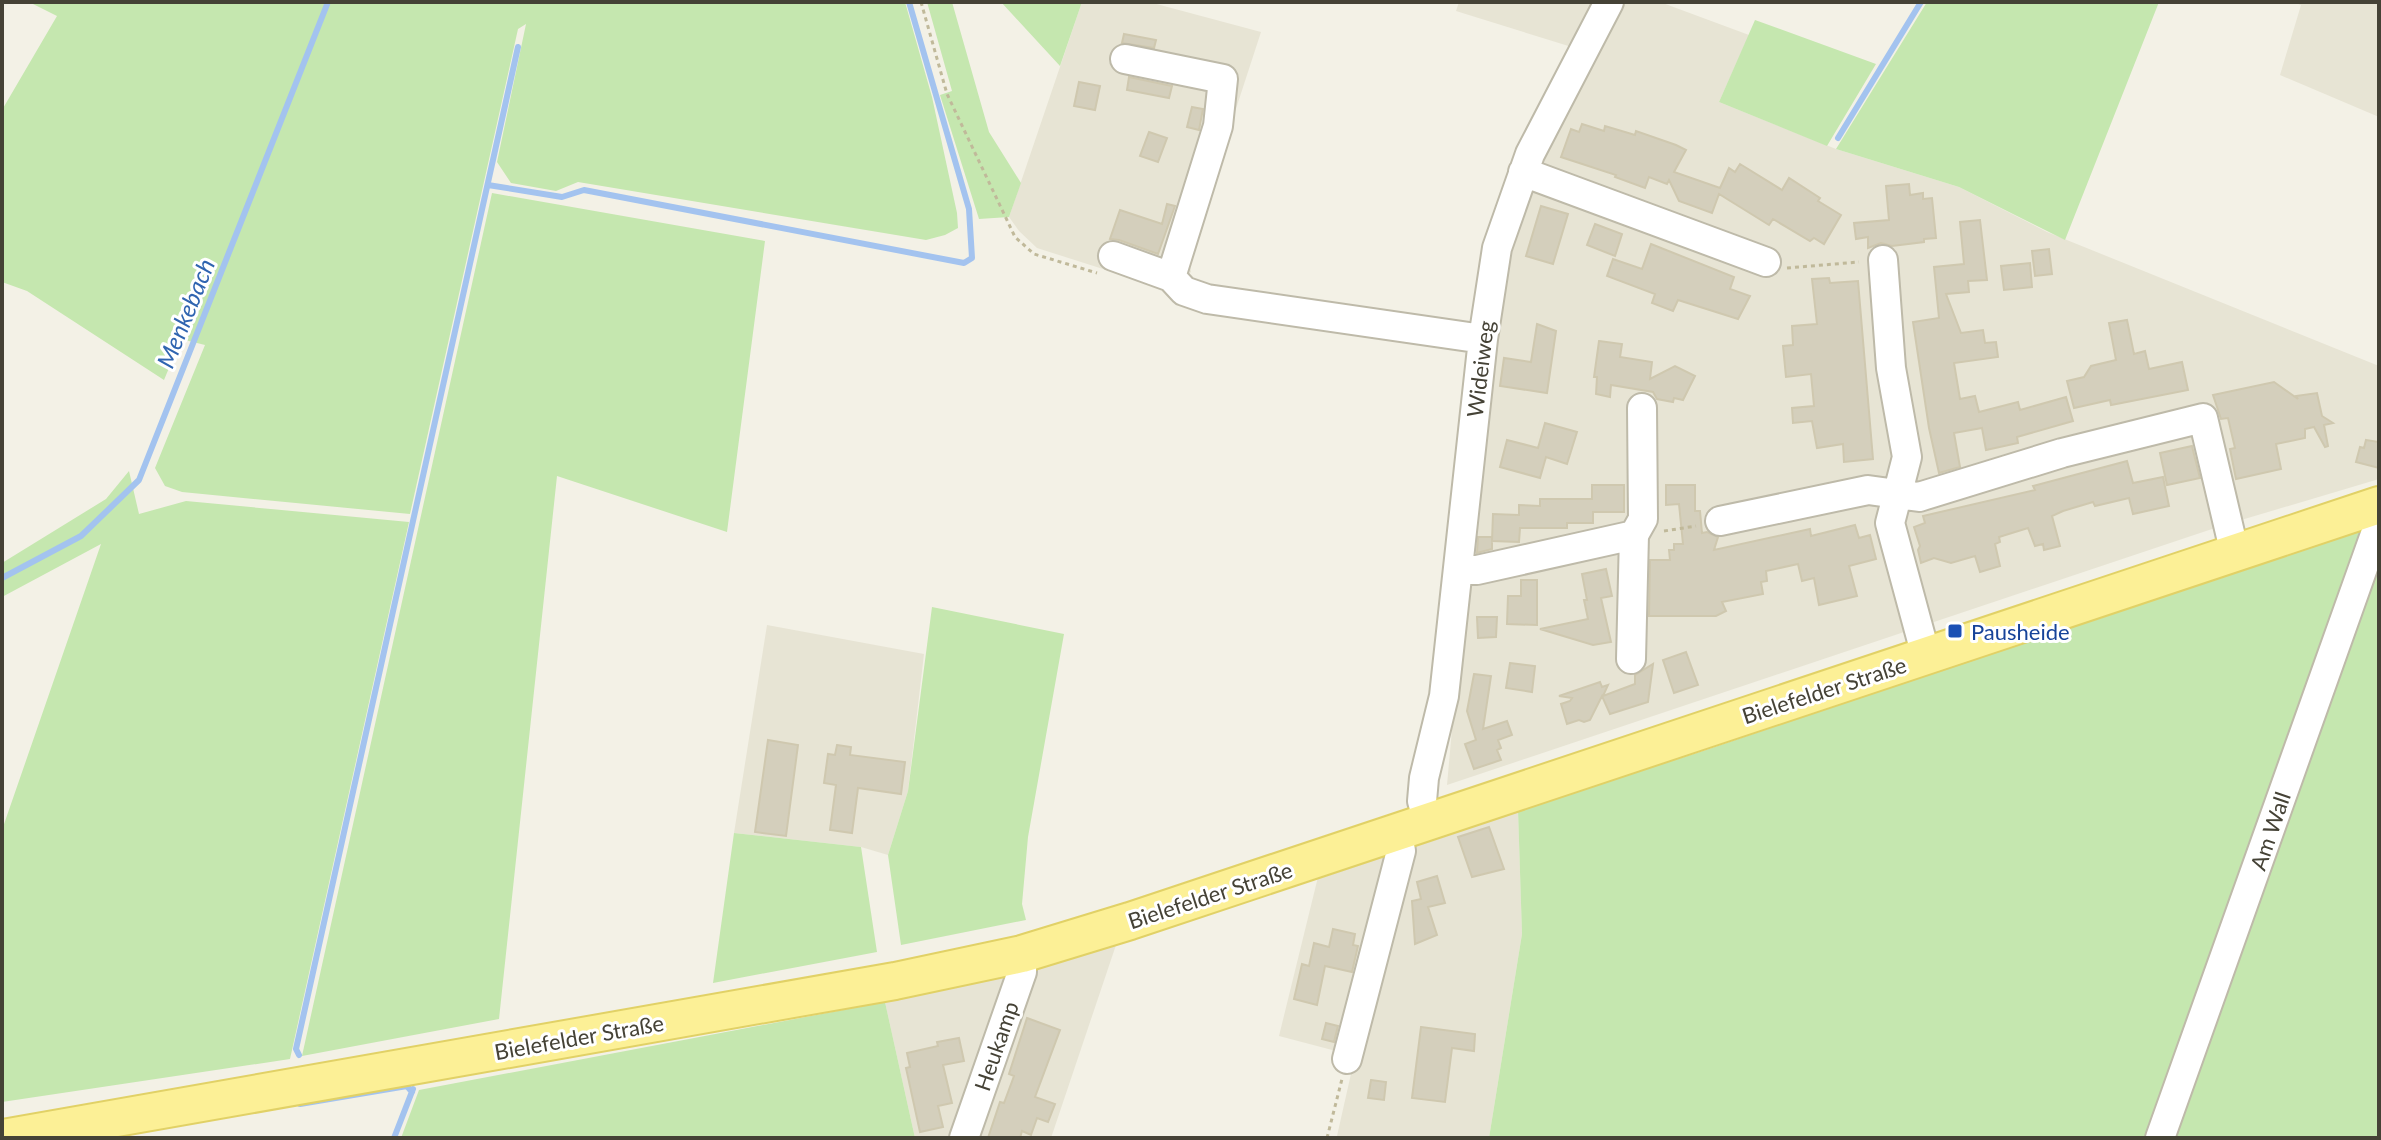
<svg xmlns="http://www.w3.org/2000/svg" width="2381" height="1140" font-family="Lato,sans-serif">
<rect width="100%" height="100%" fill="#f3f1e6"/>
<path fill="#e7e4d4" d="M1082 2H1149L1261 32 1188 256 1191 272 1166 289 1037 248 1019 231 1009 217Z
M1459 2H1599L1575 48 1456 11Z
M1618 2H1660L1749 35 1719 102 1836 149 1959 187 2047 232 2379 366V479L2221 526 1447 785 1467 562 1506 249 1537 159Z
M2293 2H2379V117L2280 75 2301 5Z
M767 625 924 654 908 791 888 855 861 847 734 833Z
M1518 810 1522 934 1489 1138 1337 1136 1355 1056 1279 1036 1318 877Z
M1117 942 1051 1138H974L1032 967Z
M1004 975 953 1138H915L885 1002Z"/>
<path fill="#c5e7af" d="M29 2H905L932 97 957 213 958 228 945 235 926 240 578 182 556 191 511 183 497 162 526 24 518 29 410 514 182 492 165 486 155 468 205 345 181 339 164 380 27 291 2 282V110L57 16Z
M927 2H952L989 132 1021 183 1009 217 979 219 940 95 952 91Z
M1001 2H1082L1060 66Z
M1927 2H2159L2065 240 1959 187 1836 149Z
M1755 20 1876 64 1827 146 1719 102Z
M492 193 765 241 727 532 557 476 499 1019 302 1056Z
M129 471 139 514 186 501 409 522 290 1059 2 1102V830L101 544 2 597V563L106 499Z
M2379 521V1138H1489L1522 934 1518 810 1706 750Z
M932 607 1064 634 1028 837 1022 904 1026 920 901 945 888 855 908 791Z
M734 833 861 847 877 952 713 983Z
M885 1002 915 1138H401L419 1090Z"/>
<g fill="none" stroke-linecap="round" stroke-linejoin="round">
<path stroke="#a3c3ef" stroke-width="6" d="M1838 138 1921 2
M488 185 562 197 584 190 964 263 972 258 969 209 909 2
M2 578 81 536 139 480 328 2
M299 1055 296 1049 518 47
M300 1104 407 1086 412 1092
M394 1138 413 1089"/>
</g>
<path fill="#d4cfbc" stroke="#cfc8af" stroke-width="2" d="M1124 34 1156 40 1154 48 1122 43Z
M1129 77 1172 86 1169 98 1127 90Z
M1079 82 1100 86 1095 110 1074 106Z
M1192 107 1203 109 1199 130 1187 127Z
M1582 124 1604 131 1605 126 1635 135 1636 131 1676 145 1686 150 1674 172 1720 188 1729 168 1735 172 1740 164 1782 190 1789 178 1820 198 1818 201 1841 215 1824 244 1814 238 1810 241 1773 219 1769 225 1719 194 1712 213 1679 201 1669 180 1667 184 1649 177 1645 188 1615 177 1616 175 1561 157 1571 129 1579 132Z
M1149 132 1167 138 1158 162 1140 156Z
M1909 184 1910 195 1923 193V199L1932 198 1936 238 1924 239V242L1892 246 1881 243 1868 248V237L1856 239 1854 223 1889 220 1886 186Z
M1167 204 1175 206 1158 254 1119 240 1110 239 1120 210 1162 224Z
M1541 206 1568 214 1553 264 1526 256Z
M1980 220 1987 280 1968 281 1969 292 1946 294 1961 333 1983 330 1985 343 1996 342 1998 357 1954 363 1960 399 1975 396 1979 412 2018 402 2020 410 2066 397 2073 421 2017 437 2018 443 1986 450 1982 428 1954 433 1960 467 1939 473 1929 428 1913 322 1939 318 1934 267 1964 264 1960 222Z
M1595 224 1622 234 1615 256 1587 245Z
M1651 244 1734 277 1730 289 1750 296 1738 319 1678 300 1673 311 1652 303 1655 294 1607 276 1613 259 1642 269Z
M2049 249 2052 274 2035 276 2032 251Z
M2030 263 2032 287 2004 290 2001 266Z
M1829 278 1830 283 1858 281 1873 459 1844 462 1843 444 1817 448 1812 421 1793 423 1792 408 1814 406 1811 374 1786 377 1783 346 1793 345 1792 326 1817 324 1812 279Z
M2127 320 2134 354 2145 351 2149 369 2182 362 2188 390 2111 405 2110 400 2074 408 2067 381 2084 377 2091 366 2116 360 2109 323Z
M1537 324 1556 331 1547 393 1500 386 1504 358 1531 362Z
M1599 341 1622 344 1620 357 1652 362 1650 379 1675 366 1695 376 1683 400 1674 398 1673 402 1657 399 1653 392 1611 385 1610 397 1596 394 1597 377H1594Z
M2274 382 2298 399 2296 396 2317 393 2322 416 2333 423 2324 425 2328 446 2325 447 2314 427 2305 429V438L2276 444 2281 469 2236 479 2230 449 2235 448 2228 418 2221 419 2213 395Z
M1545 423 1577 432 1567 464 1546 457 1540 478 1500 467 1507 440 1538 448Z
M2366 440 2379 442V468L2356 462 2360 447 2364 448Z
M2192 446 2200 478 2167 485 2160 453Z
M2127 461 2133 483 2163 477 2169 506 2133 514 2129 498 2095 506 2093 502 2063 511 2052 516 2060 546 2044 550 2043 544 2035 546 2028 528 1999 537 2000 542 1995 544 2000 566 1980 572 1975 556 1951 563 1934 558 1921 563 1918 550 1920 546 1914 527 1925 523 1923 516 2035 490 2033 486Z
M1592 485H1624V512H1593V523H1567V528H1520L1519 542 1492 541 1493 514 1519 515V505L1540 506V499H1592Z
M1666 485H1695V511H1700L1702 533 1707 532 1718 537 1714 550 1810 529 1811 536 1855 525 1859 538 1870 535 1876 559 1849 566 1857 596 1819 605 1814 578 1802 581 1798 564 1766 571 1767 581 1761 582 1763 594 1722 602 1726 611 1716 616H1649L1650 560H1670L1669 550H1674V544H1683L1679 504 1666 505Z
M1478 537H1492V549L1477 553Z
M1606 569 1612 596 1601 598 1611 642 1593 645 1540 629 1588 619 1584 600H1587L1582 574Z
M1521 580H1537V625L1507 624 1508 596H1521Z
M1477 617H1497L1496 637 1478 638Z
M1686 652 1698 685 1674 693 1663 660Z
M1510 663 1535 666 1532 692 1506 688Z
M1653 664 1648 702 1610 714 1602 696 1590 720 1584 722 1579 720 1567 724 1561 704 1570 701 1572 698 1559 696 1600 682 1602 687 1608 685 1603 696 1635 684V675Z
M1474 674 1491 676 1483 729 1507 721 1512 735 1498 740 1501 748 1497 750 1501 760 1474 769 1465 744 1476 740 1467 711Z
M768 740 798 745 786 836 755 832Z
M837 745 851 747 850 755 905 762 901 794 858 788 852 833 830 830 836 785 824 783 828 754 835 755Z
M1489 827 1504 869 1472 877 1458 837Z
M1437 876 1445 903 1428 907 1437 935 1415 944 1412 901 1421 899 1417 882Z
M1333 929 1355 934 1353 945 1358 946 1352 972 1325 966 1317 1005 1294 999 1302 964 1309 966 1314 943 1329 947Z
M1027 1018 1060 1030 1035 1097 1055 1104 1048 1122 1037 1118 1031 1135 1022 1131 1020 1138H988L1000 1102 1004 1103 1014 1076 1009 1074Z
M1326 1023 1338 1026 1334 1042 1322 1039Z
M1421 1027 1475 1034 1474 1051 1452 1048 1445 1102 1412 1098Z
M959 1038 964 1061 943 1065 952 1103 938 1106 943 1127 920 1132 906 1068 910 1067 907 1053 938 1046 937 1042Z
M1371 1080 1386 1082 1384 1100 1368 1098Z"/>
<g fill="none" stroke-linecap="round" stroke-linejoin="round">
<g stroke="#bebaa9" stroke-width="32">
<path id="minor" d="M1125 59 1223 79 1218 126 1171 277
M1523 172 1766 262
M1113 256 1171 277 1184 291 1207 299 1483 339
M1883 260 1891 368 1907 457 1890 523 1926 656
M1720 521 1868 490 1919 497 2062 453 2203 418 2235 554
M1458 570H1477L1634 535
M1631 659 1634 535 1643 519 1642 408
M1428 822 1422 801 1424 778 1444 696 1483 339 1497 248 1530 154 1609 2
M1347 1059 1401 851 1397 832
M964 1138 1022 972V954
M2160 1138 2379 523"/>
</g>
<g stroke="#e1d166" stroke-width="40">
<path id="major" d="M3 1138 895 981 1022 954 1130 921 2379 505"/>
</g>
<path stroke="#c0b99a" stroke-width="3" stroke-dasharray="4 4" stroke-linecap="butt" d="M921 2 947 94 1015 237 1034 254 1097 273
M1787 268 1859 262
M1664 531 1696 526
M1327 1138 1342 1079"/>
<use href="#minor" stroke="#fff" stroke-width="28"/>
<use href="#major" stroke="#fcf096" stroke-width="36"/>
</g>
<rect fill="#1a4fb4" stroke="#fff" stroke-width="3" x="1947" y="623" width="16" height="16" rx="4"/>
<g text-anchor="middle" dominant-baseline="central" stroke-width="6" stroke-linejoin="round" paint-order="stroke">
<g font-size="22" fill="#454236" stroke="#fff">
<text transform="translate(1480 369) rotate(-83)">Wideiweg</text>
<text transform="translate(1824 690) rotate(-18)">Bielefelder Straße</text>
<text transform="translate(2270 831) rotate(-71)">Am Wall</text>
<text transform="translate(1210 895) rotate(-18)">Bielefelder Straße</text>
<text transform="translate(579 1037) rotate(-10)">Bielefelder Straße</text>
<text transform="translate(996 1046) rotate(-71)">Heukamp</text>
</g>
<g font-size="22" fill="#164399" stroke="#fff" text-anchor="start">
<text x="1971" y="631">Pausheide</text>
</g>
<g font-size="24" font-style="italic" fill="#3065b0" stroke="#fff">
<text transform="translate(185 313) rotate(-68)">Menkebach</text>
</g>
</g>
<rect width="2381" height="1140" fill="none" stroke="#454236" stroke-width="8"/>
</svg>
